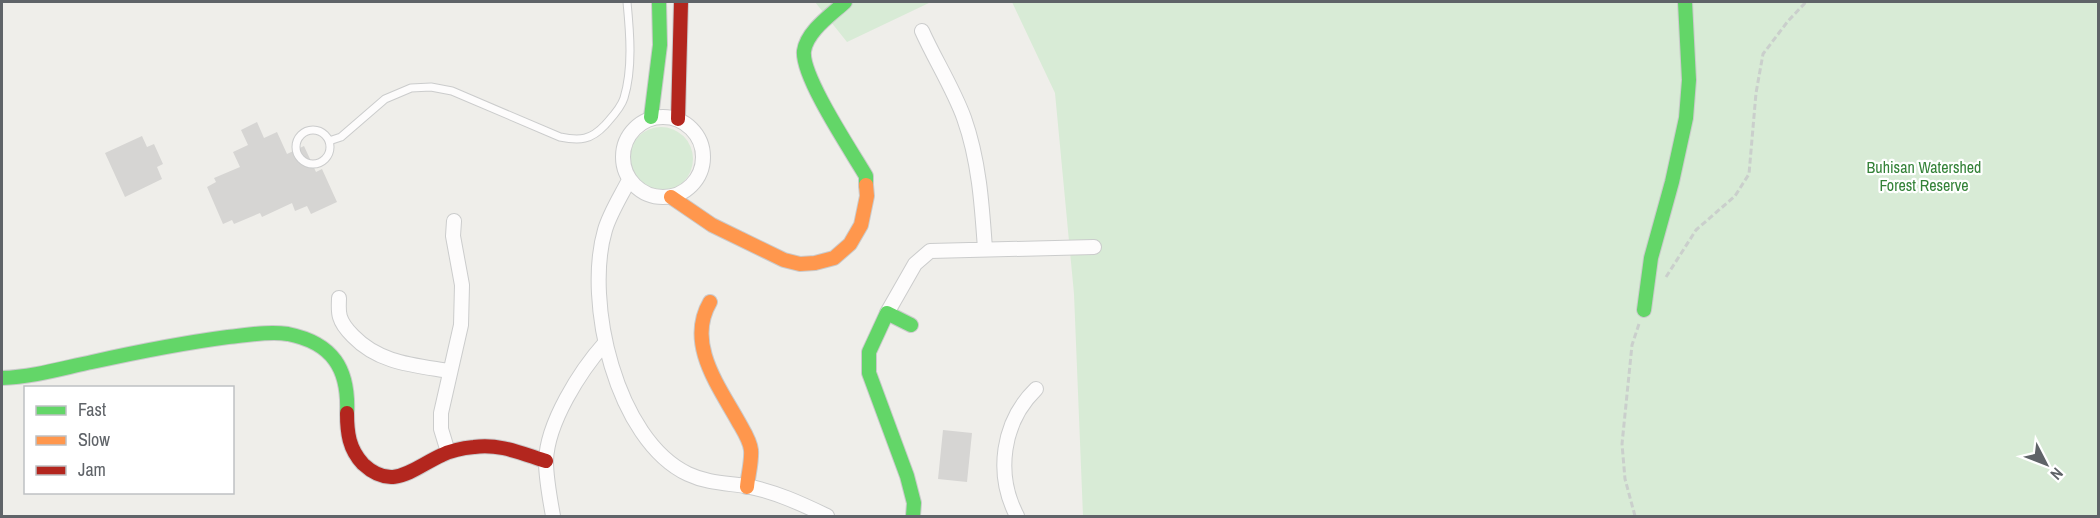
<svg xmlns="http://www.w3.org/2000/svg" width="2100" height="518" font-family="'Archivo Narrow',sans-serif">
<rect width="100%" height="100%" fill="#efeeea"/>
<path fill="#d8ebd6" d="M815 2H931L847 42Z
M1012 2H2098V516H1083L1074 294 1055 93Z
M629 159a32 32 0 1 1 64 0a32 32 0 1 1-64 0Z"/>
<path fill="#d6d5d3" d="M257 122 264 138 277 132 287 154 304 146 316 172 322 169 337 202 311 214 307 206 295 211 292 203 262 217 260 213 234 224 232 220 223 224 207 187 216 182 214 178 240 167 233 152 248 145 241 130Z
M142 136 147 147 154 144 163 164 157 167 162 179 125 197 105 153Z
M943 430 972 433 967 482 938 479Z"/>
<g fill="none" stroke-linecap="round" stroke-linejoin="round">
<g stroke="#cbcccc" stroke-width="9">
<path id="lane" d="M296 147a17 17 0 1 1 34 0a17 17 0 1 1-34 0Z
M329 141 341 137 385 99 411 88 431 87 452 91 560 137C580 141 591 140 605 125 612 117 621 108 624 98 633 68 630 33 627 2"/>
</g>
<g stroke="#cbcccc" stroke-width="16">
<path id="street" d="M922 31C935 60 953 88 964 118 979 160 982 205 985 249
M623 157a40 40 0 1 1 80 0a40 40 0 1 1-80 0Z
M629 180C621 196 610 213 605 230 584 301 616 440 688 474 707 483 726 483 746 486 774 491 802 504 827 516
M339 298C339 304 338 311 340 317 342 324 347 330 353 336 379 363 413 365 449 371
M887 313 915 264 930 251 1094 247
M448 452 441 429V413L461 325 462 285 453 236 454 221
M553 516C550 499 546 479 546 461 547 423 580 371 605 343
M1017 516C995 474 1002 422 1036 389"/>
</g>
<g stroke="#cacacb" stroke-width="16">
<path id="fast" d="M845 2C831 15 807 31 804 51 801 76 852 152 866 176V185
M651 117 660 45 659 2
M1644 310 1651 258 1672 182 1686 118 1689 80 1685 2
M911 325 887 313 869 352V373L907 476 914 503 913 516
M2 378C33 377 63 368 92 362 137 352 183 343 228 337 248 335 268 331 288 334 333 343 349 369 347 413"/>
</g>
<g stroke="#cacacb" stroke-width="16">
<path id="slow" d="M671 197 712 225 784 260 800 264 815 263 834 258 850 244 861 225 867 196 866 185
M710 302C686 343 718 385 738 421 743 430 750 440 751 450 752 462 748 475 747 487"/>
</g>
<g stroke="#cacacb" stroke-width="16">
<path id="jam" d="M678 119 681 2
M347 413C347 433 349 449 363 464 393 492 413 468 442 455 452 450 463 448 474 447 499 443 523 454 546 461"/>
</g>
<path stroke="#cacfcc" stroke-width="3" stroke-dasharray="6 3" stroke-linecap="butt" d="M1666 277 1696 230 1735 196 1749 174 1756 93 1763 54 1788 21 1806 2
M1635 516 1625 479 1622 444 1632 345 1639 324"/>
<use href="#lane" stroke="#fdfcfc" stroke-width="7"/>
<use href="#street" stroke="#fdfcfc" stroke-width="14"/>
<use href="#fast" stroke="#63d668" stroke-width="14"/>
<use href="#slow" stroke="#ff974d" stroke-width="14"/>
<use href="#jam" stroke="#b3261e" stroke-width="14"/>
</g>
<g text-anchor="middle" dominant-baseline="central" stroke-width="4.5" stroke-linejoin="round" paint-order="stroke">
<g font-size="16" fill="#348238" stroke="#fff">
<text x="1924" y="167">Buhisan Watershed<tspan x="1924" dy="18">Forest Reserve</tspan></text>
</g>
</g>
<rect width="2100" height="518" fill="none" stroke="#5f6368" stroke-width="6"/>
<rect x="24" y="386" width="210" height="108" fill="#ffffff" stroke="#bfc1c3" stroke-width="1.5"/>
<rect x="36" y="406" width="30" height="9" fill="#63d668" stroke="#bfc1c3" stroke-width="1.5"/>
<text x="78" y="416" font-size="18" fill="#5f6368">Fast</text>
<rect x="36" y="436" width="30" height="9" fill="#ff974d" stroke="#bfc1c3" stroke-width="1.5"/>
<text x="78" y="446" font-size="18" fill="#5f6368">Slow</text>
<rect x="36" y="466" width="30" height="9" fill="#b3261e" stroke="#bfc1c3" stroke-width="1.5"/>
<text x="78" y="476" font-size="18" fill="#5f6368">Jam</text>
<g transform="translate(2046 464) rotate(132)" stroke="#ffffff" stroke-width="4.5" paint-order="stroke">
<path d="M0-4.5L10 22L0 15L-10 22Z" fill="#5f6368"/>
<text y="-9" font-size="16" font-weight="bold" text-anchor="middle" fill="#5f6368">N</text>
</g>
</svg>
